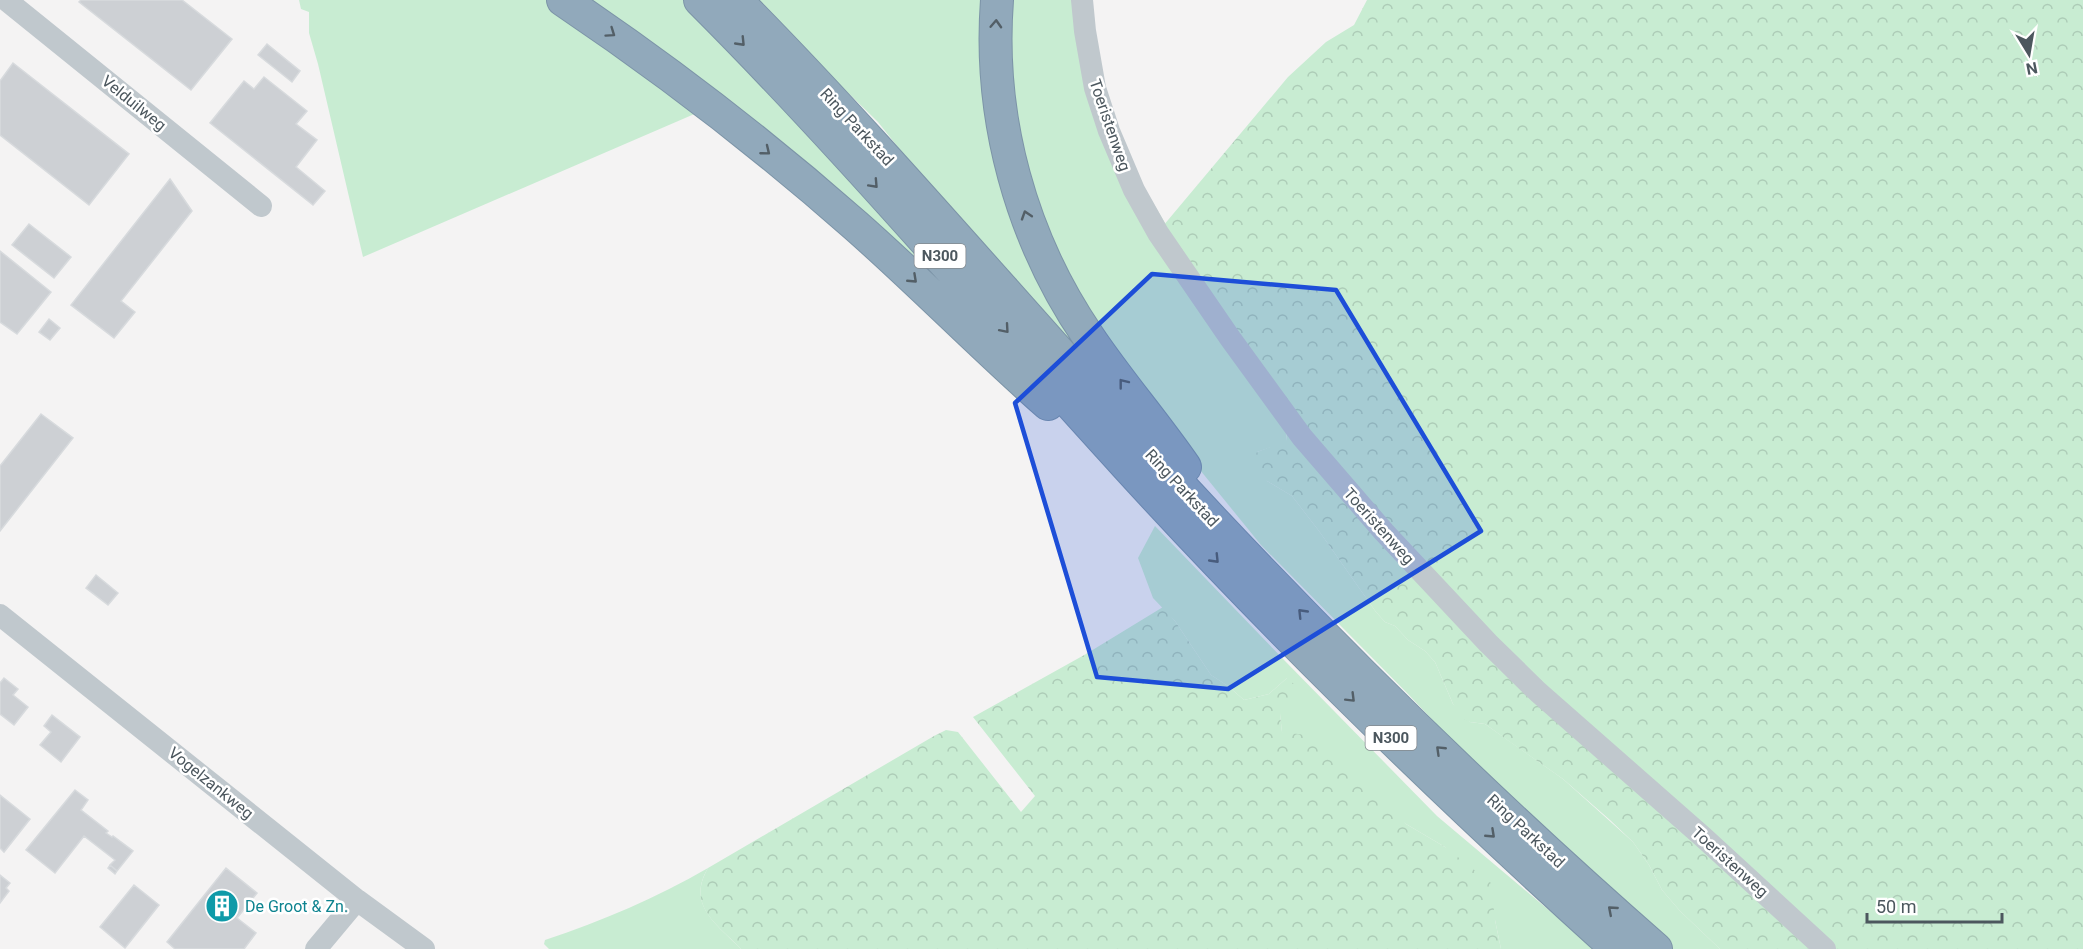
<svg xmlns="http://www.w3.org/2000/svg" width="2083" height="949" font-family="Roboto,sans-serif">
<defs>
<pattern id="forest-crowns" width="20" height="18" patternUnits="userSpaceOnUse" patternTransform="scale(1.5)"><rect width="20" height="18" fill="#c8ecd2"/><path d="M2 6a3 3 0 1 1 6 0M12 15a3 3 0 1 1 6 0" fill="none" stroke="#adccb7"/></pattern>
</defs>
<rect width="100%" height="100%" fill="#f4f3f3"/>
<path fill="#c8ecd2" d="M299 0H554L706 109 363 257 318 64 309 33V12L301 9Z
M582 0H687L1032 376Z
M753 0H992L1007 174 1154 432 951 214 878 122Z
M1003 0H1075L1091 98 1287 429 1286 442 1257 452 1267 481 1292 496 1319 531 1376 612 1385 622 1395 626 1408 640 1425 651 1435 662 1453 704 1470 722 1485 724 1563 779 1633 842 1649 865 1662 890 1680 911 1720 949H1670L1504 796 1409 695 1261 545 1170 433 1040 236 1001 50Z
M1155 526 1285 661 1437 816 1595 949H1501L1495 920 1445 847 1406 824 1282 732 1280 714 1287 678 1269 694 1244 700 1228 686 1211 675 1175 621 1153 598 1138 558Z
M708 868C686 905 717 924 741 949H549L544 944 545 940C602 921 656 898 708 868Z"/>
<path fill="url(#forest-crowns)" d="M1367 0H2083V949H1720L1680 911 1662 890 1649 865 1633 842 1610 820 1563 779 1510 742 1485 724 1470 722 1462 718 1453 704 1435 662 1425 651 1408 640 1395 626 1385 622 1376 612 1319 531 1292 496 1267 481 1251 466 1257 452 1286 441 1289 418 1163 226 1288 77 1326 42 1354 25Z
M1163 607 1175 621 1211 675 1228 686 1244 700 1269 694 1287 678 1296 686 1294 705 1280 714 1282 732 1306 735 1367 784 1406 824 1445 847 1491 883 1495 920 1501 949H741C717 924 686 906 708 868L934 736 946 730 958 732 1021 812 1035 796 973 717 1086 654Z"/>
<path fill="#cdd0d4" stroke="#d7dadd" stroke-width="1.5" d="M81 0H182L232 39 191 90 79 2Z
M267 44 300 71 292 82 258 55Z
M13 63 129 154 89 205 0 135V81Z
M264 77 307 111 296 124 317 140 296 167 325 191 313 205 210 123 244 81 254 89Z
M170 179 192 211 121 301 135 312 114 338 71 305Z
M29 224 71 257 54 278 12 245Z
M0 251 51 292 17 334 0 322Z
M49 319 60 328 50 340 39 332Z
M41 414 73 438 0 531V466Z
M96 575 118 593 108 605 86 588Z
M4 678 18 689 13 695 28 707 14 725 0 714V683Z
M52 715 80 737 61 762 40 745 51 732 44 726Z
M75 790 88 800 81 810 108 831 106 833 112 837 113 836 133 851 117 871 110 865 115 860 84 836 55 873 26 850Z
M0 795 30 819 4 852 0 848Z
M110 865 117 871 115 874 108 868Z
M226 868 257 893 237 918 256 933 244 949H175L167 942Z
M0 875 10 883 6 888 9 891 0 903Z
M134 885 159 905 125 948 100 927Z"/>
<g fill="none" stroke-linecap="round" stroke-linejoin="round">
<g stroke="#7c94a7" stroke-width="34">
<path id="highway" d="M563 0C664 68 763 144 855 225 921 283 982 346 1048 404
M700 0C849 149 984 310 1126 465 1281 635 1446 795 1617 949
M736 0C862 127 979 264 1099 397 1274 591 1459 777 1656 949
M997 0C988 118 1021 238 1088 336 1118 381 1154 422 1185 467"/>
</g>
<path stroke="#c0c8cd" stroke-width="22" d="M6 0 261 206
M1082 0 1085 31 1095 88 1109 131 1134 190 1158 233 1230 338 1302 437 1384 532 1488 643 1538 692 1703 837 1825 949
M0 615 357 900 424 949
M316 949 357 900"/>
<use href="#highway" stroke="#91a9bb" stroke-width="32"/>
</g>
<defs><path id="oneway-chevron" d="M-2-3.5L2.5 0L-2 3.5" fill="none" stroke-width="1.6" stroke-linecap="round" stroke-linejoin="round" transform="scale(1.5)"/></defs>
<g stroke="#535f67">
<use href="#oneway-chevron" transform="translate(996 24) rotate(-87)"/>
<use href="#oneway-chevron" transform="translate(611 33) rotate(35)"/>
<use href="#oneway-chevron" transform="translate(741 42) rotate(46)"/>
<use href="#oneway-chevron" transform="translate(766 151) rotate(39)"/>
<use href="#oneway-chevron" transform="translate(874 184) rotate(47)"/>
<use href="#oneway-chevron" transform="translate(1026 215) rotate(-108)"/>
<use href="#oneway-chevron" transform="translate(913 279) rotate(43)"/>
<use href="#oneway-chevron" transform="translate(1005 329) rotate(49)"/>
<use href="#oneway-chevron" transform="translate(1123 383) rotate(-128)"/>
<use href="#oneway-chevron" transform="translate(1215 559) rotate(46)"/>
<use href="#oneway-chevron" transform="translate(1302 613) rotate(-134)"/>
<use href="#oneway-chevron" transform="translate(1351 698) rotate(45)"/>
<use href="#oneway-chevron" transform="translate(1440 750) rotate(-136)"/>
<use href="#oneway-chevron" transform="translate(1491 834) rotate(43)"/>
<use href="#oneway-chevron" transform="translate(1612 910) rotate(-139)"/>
</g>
<path fill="#1d4ed8" fill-opacity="0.2" stroke="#1d4ed8" stroke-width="4.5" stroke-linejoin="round" d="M1152 274 1336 290 1481 531 1228 689 1097 677 1015 403Z"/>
<defs>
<g id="building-disc" transform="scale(1.725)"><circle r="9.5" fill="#0f9aa8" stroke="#fff"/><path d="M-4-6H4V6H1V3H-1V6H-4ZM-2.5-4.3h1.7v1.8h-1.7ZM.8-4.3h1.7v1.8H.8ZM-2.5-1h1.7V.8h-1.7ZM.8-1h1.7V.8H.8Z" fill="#fff"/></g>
</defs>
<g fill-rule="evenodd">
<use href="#building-disc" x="222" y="906"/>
</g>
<g text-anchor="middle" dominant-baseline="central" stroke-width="5" stroke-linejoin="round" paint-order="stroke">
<g fill="#fff" stroke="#82898e" stroke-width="1.5">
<rect x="914.5" y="244" width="51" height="24" rx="4.5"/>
<rect x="1365.5" y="726" width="51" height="24" rx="4.5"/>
</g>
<g font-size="15" font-weight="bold" fill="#4c575e">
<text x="940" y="256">N300</text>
<text x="1391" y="738">N300</text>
</g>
<g font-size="16" fill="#4c575e" stroke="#fff">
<text transform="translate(134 103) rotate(39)">Velduilweg</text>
<text transform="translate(1110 125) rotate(71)">Toeristenweg</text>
<text transform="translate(857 127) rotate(47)">Ring Parkstad</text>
<text transform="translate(1182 488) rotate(47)">Ring Parkstad</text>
<text transform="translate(1379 526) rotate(48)">Toeristenweg</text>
<text transform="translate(211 783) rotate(39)">Vogelzankweg</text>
<text transform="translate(1526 831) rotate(43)">Ring Parkstad</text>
<text transform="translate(1730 862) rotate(42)">Toeristenweg</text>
</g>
<g font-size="16" fill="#0d838f" stroke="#fff" text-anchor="start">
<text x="245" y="906">De Groot &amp; Zn.</text>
</g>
</g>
<g transform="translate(2029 54) rotate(169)" stroke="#ffffff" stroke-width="4.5" paint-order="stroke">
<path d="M0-4.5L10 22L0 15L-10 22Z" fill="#4c575e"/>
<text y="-9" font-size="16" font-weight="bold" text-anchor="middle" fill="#4c575e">N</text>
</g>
<path d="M1867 913v9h135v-9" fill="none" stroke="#4c575e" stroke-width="3"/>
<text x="1876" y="913" font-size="18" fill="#4c575e" stroke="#ffffff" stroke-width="4.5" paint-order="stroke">50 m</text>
</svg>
